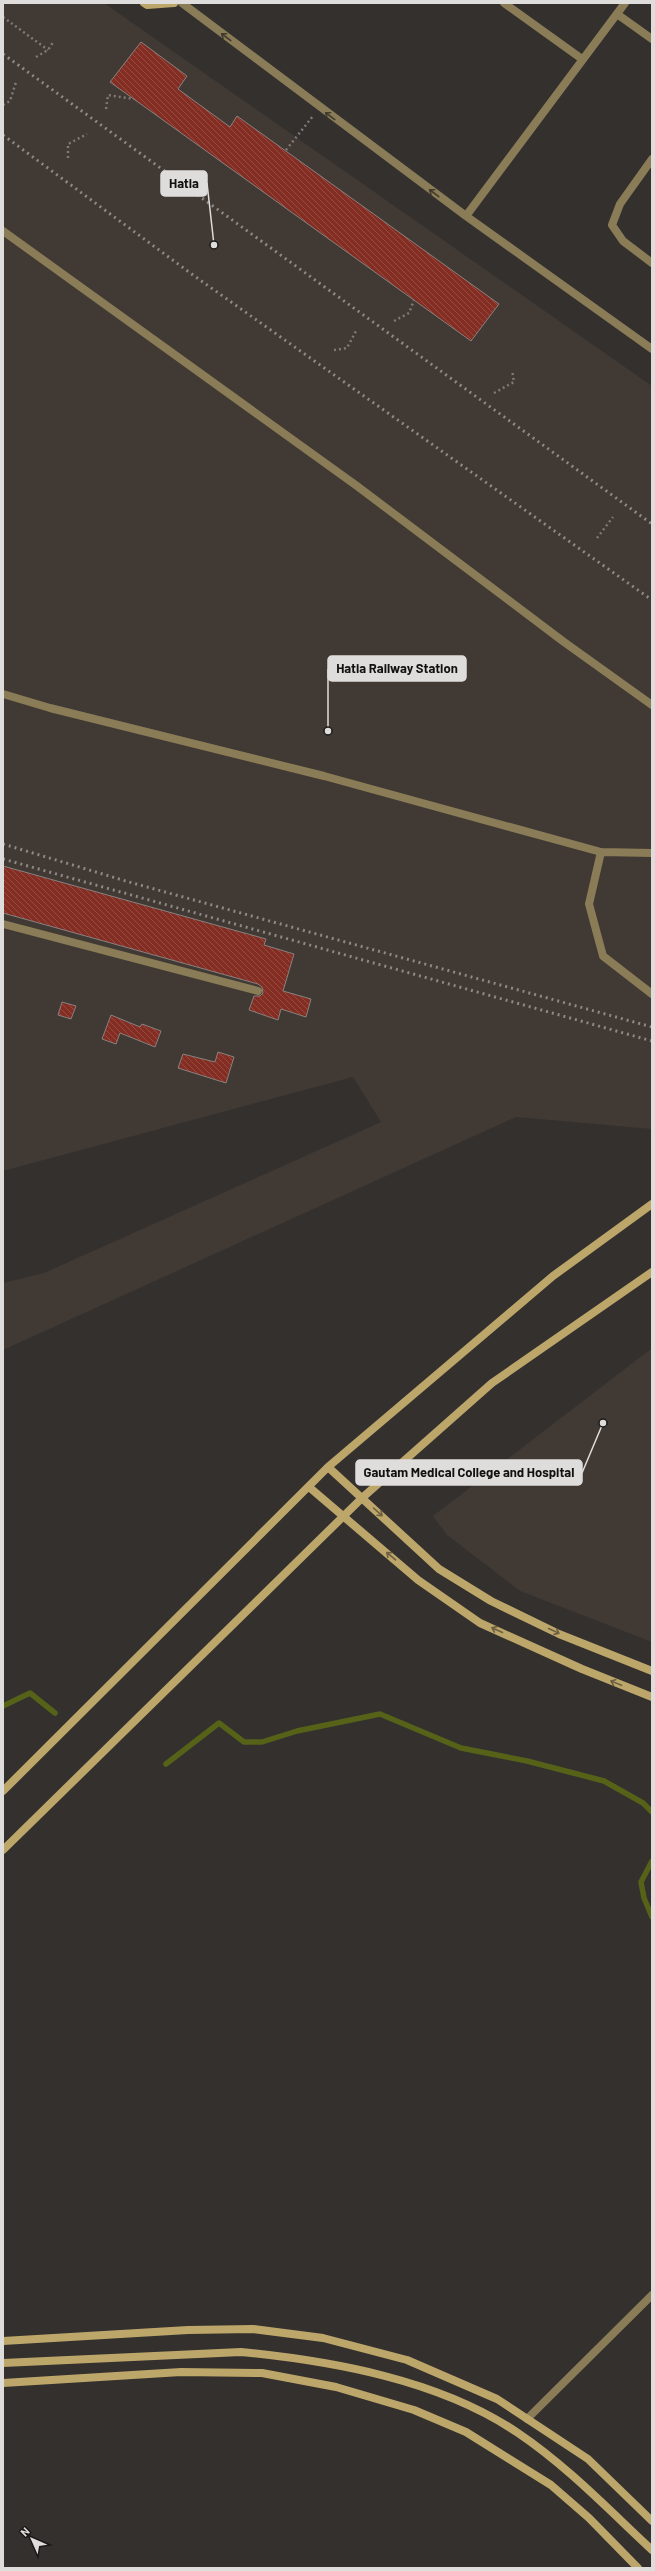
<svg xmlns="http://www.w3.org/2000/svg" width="655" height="2571" font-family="Barlow,sans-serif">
<defs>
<pattern id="building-back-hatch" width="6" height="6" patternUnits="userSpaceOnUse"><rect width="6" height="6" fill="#842d23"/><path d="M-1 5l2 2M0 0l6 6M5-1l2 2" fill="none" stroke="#954b42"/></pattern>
</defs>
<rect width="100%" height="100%" fill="#33302e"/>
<path fill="#413933" d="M3 3H104L652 386V1129L516 1117 3 1350V1283L44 1273 381 1122 353 1077 3 1171Z
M652 1348V1642L520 1591 447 1535 433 1516Z"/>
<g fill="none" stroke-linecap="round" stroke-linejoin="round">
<path stroke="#556218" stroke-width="5.5" d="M3 1706 30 1693 55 1713
M166 1764 219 1723 244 1742H262L297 1731 380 1714 461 1748 527 1761 604 1781 643 1803 652 1812
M652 1861 641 1882 644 1898 652 1917"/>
</g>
<path fill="url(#building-back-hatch)" stroke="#868281" d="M141 42 187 76 178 89 230 127 237 116 499 304 471 341 110 82Z
M3 866 266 939 264 945 294 954 283 991 311 999 306 1017 281 1009 278 1020 249 1010 254 996H260L263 993 262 987 258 984 3 913Z
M62 1002 76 1006 71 1019 58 1015Z
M111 1015 140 1027 142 1024 161 1031 155 1047 120 1033 116 1044 102 1039Z
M218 1052 234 1057 226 1083 178 1068 183 1054 215 1062Z"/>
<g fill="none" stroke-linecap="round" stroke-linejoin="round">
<path stroke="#7d7a79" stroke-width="2.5" stroke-dasharray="2 3" stroke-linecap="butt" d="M3 17 48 50
M36 57 48 50 54 41
M3 105 10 101 16 82
M106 109 108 95 134 99
M286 150 313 116
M68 158V144L87 134
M394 321 409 313 414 300
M334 350 347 348 357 329
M494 393 514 382 512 370
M597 538 613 517"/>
<path stroke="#8a7c57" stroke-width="8" d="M504 3 582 59
M617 14 652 39
M652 159 620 204 612 225 623 241 652 263
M3 231 357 486 564 642 652 705
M3 694 50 708 324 776 601 852 652 853
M601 852 589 904 603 956 652 994
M3 924 258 991
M527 2419 652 2295"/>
<path stroke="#8a7c57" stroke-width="8" d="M182 3 466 216 652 349
M466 216 625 3"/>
<path stroke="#bda66a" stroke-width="8" d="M144 3 147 5 174 3
M328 1467 439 1569 491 1601 559 1634 652 1671
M309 1487 418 1580 480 1623 582 1669 652 1697
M3 1791 328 1467 553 1276 652 1204
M3 1850 362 1498 492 1383 652 1272
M3 2341 188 2330 253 2329 323 2338 407 2360 497 2399 588 2459 652 2521
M3 2363 241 2352C333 2361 440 2380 518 2433 567 2466 609 2510 652 2550
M3 2383 181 2372 262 2373 336 2387 414 2410 466 2432 551 2485 589 2518 638 2568"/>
<path stroke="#8c8988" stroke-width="3" stroke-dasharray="2 4" stroke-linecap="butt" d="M3 54 652 524
M3 135 193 275 652 600
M3 844 129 882 652 1027
M3 859 652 1041"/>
</g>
<defs><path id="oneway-shaft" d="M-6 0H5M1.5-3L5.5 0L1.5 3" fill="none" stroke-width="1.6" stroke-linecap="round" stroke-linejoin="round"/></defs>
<g stroke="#413c2e">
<use href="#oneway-shaft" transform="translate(226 37) rotate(-143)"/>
<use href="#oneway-shaft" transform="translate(330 116) rotate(-143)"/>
<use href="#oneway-shaft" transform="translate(434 193) rotate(-143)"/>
</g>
<g stroke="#6c6041">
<use href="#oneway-shaft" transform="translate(378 1512) rotate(42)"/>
<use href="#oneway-shaft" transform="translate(391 1556) rotate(-140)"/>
<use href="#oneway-shaft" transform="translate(497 1630) rotate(-156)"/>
<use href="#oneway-shaft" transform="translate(554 1631) rotate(25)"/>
<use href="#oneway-shaft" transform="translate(616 1683) rotate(-158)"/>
</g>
<path fill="none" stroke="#dfdddc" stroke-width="1.5" d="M214 245L207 183M328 731L328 669M603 1423L582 1473"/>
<g fill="#dfdddc" stroke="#1a1918" stroke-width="1.5">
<circle cx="214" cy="245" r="4"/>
<circle cx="328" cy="731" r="4"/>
<circle cx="603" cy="1423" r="4"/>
</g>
<g fill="#dfdddc" stroke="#dfdddc" stroke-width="1.5">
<rect x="161" y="171" width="46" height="25" rx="4"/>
<rect x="328" y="656" width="138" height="25" rx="4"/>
<rect x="356" y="1460" width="226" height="25" rx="4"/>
</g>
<g font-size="13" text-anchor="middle" font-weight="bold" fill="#111">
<text x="184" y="188">Hatia</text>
<text x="397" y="673">Hatia Railway Station</text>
<text x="469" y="1477">Gautam Medical College and Hospital</text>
</g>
<rect width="655" height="2571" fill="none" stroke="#dfdddc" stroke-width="8"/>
<g transform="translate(32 2539) rotate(315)" stroke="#1a1918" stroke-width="3" paint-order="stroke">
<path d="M0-3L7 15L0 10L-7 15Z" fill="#dfdddc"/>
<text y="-6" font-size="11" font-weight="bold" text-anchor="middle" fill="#dfdddc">N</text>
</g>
</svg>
